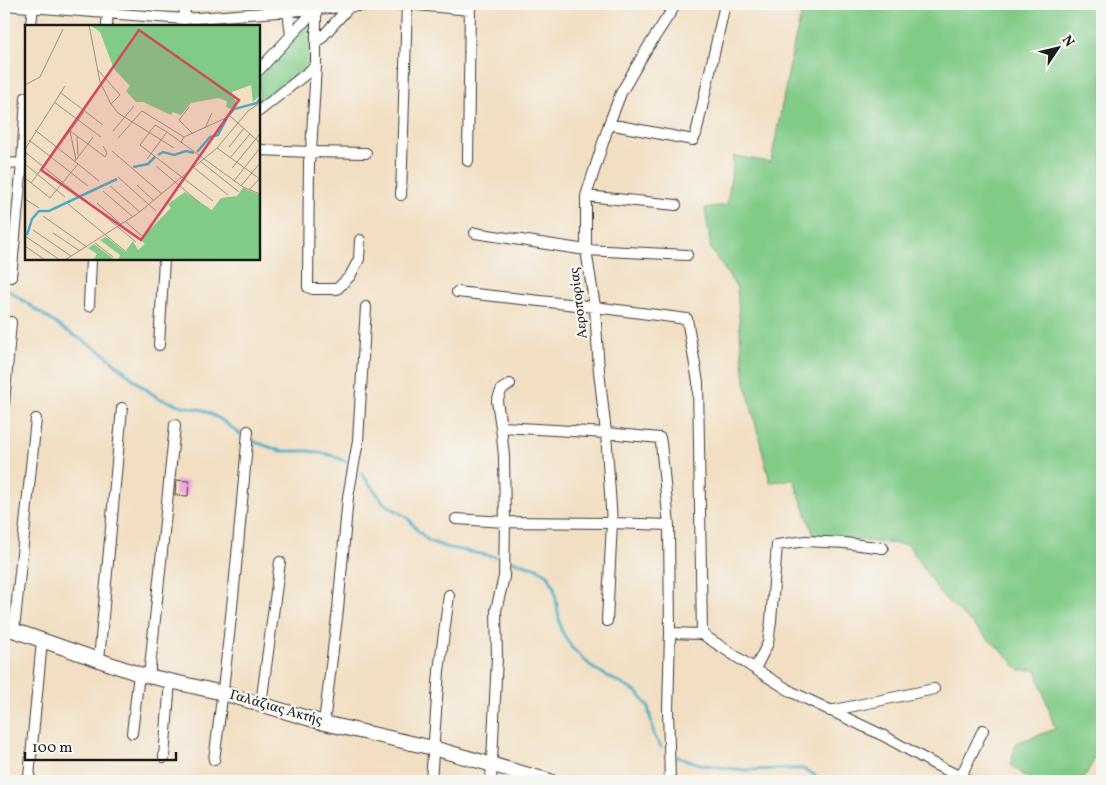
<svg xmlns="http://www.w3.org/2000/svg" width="1106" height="785" font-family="Vollkorn,serif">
<rect width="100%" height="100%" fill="#f6f6f2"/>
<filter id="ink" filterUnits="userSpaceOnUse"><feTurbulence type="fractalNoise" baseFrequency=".02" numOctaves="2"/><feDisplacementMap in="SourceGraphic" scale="10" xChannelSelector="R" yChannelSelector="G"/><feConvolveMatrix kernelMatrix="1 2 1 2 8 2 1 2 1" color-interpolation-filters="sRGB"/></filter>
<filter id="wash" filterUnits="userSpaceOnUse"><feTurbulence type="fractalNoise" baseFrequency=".0096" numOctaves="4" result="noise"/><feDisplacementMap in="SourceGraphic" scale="20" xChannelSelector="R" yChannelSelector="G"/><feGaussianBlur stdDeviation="1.12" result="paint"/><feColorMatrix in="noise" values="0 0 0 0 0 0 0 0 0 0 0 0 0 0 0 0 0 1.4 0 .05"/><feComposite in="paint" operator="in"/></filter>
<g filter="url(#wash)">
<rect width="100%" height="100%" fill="#f2dfc3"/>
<path fill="#81cb87" stroke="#4e7452" d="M806 4H1102V746L1082 781H1035L1026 777 1011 765 1016 743 1055 729 1036 670H1019L1010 659 941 595 908 545 814 536 794 480 770 482 745 382 741 344 737 288 711 249 705 208 727 205 734 156 771 162 793 48 802 12Z
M312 19 311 63 259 105V77Z"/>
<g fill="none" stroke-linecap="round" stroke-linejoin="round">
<path stroke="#48acc7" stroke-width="3" d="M4 287 62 328 102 352 139 384 158 398 179 405 203 410 220 419 240 434
M255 442 281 451H309L331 455 347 462
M361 473 384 503 409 519 417 530 429 541 445 547 496 557
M512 561 537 568 548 575 554 587 561 630 572 648 593 668 638 693 648 706 654 735 661 747
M677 757 703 765 745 770 780 769H803L815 775 820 781"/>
</g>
<g id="blocks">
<path fill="#eeabdd" d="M176 480 189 481 188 496 175 495Z"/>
</g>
</g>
<g filter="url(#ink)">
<use href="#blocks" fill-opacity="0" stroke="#3c3935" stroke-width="1"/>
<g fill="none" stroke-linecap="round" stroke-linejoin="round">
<g stroke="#3c3935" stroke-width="12">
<path id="street" d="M4 5 184 19 316 9V66L311 152 259 150
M288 11 291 35
M184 25 185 4
M31 26 33 4
M107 26 108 4
M316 44 349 7
M259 70 316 9 370 5 407 4 470 10
M259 111 316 66
M609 124 693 140 696 134 725 4
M468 161 470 4
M4 163 26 164
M401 195 407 4
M586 196 676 205
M475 233 586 250 687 255
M360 240 359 259 350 276 337 289H313L308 287 309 161 311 152 366 153
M11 277 22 164 26 97
M457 292 595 307 687 319 698 382 702 634 670 633
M89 306 91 259
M159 345 164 259
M4 404 11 322
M501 427 497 401 502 389 510 384
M456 519 505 522 612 523 669 525 670 633 668 710 670 781
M607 621 612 523 606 433 599 371 595 307 586 250V196L609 124 621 93 643 55 676 4
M14 630 36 419
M702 634 755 669 792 692 884 736 932 763 969 781
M99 660 122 408
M755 669 768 643 771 621 777 545 806 541 845 543 883 548
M149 677 175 425
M261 704 280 562
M830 711 934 689
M324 723 338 609 348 497 358 441 366 307
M132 733 139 674
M164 757 170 681
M214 760C229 651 239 541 248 431
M961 776 983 730
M29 777 42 641
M431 781 439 671 449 595
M491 781 497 657 496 610 504 577 505 522 504 456 501 427 606 433 660 438 661 443 669 525"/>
</g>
<g stroke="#3c3935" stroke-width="16">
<path id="secondary" d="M4 627 139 674 223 693 324 723 433 748 550 781"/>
</g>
<use href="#street" stroke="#fff" stroke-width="10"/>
<use href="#secondary" stroke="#fff" stroke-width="14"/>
</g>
</g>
<g text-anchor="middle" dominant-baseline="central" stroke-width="4.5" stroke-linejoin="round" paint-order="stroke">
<g font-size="14" fill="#1c1c1c" stroke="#f6f6f2">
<text transform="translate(579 303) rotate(-97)">Αεροπορίας</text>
<text transform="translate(276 708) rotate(16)">Γαλάζιας Ακτής</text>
</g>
</g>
<g transform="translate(25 25)">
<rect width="235" height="235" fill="#f2dfc3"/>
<path d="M65 0H235V70L228 77 226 60 207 67 212 80 206 84 201 82 202 76 193 73 166 78 156 90 148 87 146 90 118 77H111L101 66 105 61 89 44 75 7ZM218 163 235 170V235H93L95 230 75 215 81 212 100 227 108 216 113 225 120 219 115 214 146 183 143 179 160 167 187 185 196 173 212 171ZM69 219 90 235H68L72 229 63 223Z" fill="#81cb87"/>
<path fill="none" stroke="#48acc7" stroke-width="2.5" d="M204 90 209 84 232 78 235 74M172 127 185 112 193 110 202 93M133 130 138 127 149 130 161 126 169 128M108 142 123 139 130 132M2 210 7 194 14 186H24L92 154"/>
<path fill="none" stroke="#9c9180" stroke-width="1" d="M64 0 75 57 86 79 93 88 149 123M73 45 95 70 86 79M0 60 15 52 38 4M36 68 78 100M29 77 76 112M164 82 154 95 168 109M180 103 187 88M88 106 109 81M142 107 130 100 115 120 188 176M52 112 53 130M68 112 63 119 80 132 82 128 78 121M159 112 205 91 235 118M93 113 117 86 159 112 156 117M4 115 63 161M204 122 219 103M192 123 235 154M0 124 40 61M87 126 137 169M0 127 52 169M205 133 225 109M122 134 142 107 218 162 235 169M51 135 45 106 59 87M175 136 214 167M0 139 40 172M53 139 74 156M131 141 175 178M168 142 203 170M207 143 235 109M93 152 131 186M0 153 25 173 53 139 10 105M209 156 235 123M6 158 45 106 63 119 50 136M112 160 128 175M85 161 115 187M216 161 235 138M224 165 235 153M78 166 108 192M58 173 111 217M0 174 14 183M72 178 97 200M43 179 100 226M18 191 62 222M101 197 117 211M8 205 46 231M28 208 55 226M0 211 35 235M70 218 88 232M0 221 20 235M40 235 112 189 192 123 223 86 235 78"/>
<path fill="#d1495b" fill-opacity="0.15" stroke="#d1495b" stroke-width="2.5" d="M114 5 214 75 116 215 16 145Z"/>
<rect width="235" height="235" fill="none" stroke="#1c1c1c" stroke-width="2.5"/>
</g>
<rect width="1106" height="785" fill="none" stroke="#f6f6f2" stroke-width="20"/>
<g transform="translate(1058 48) rotate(55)" stroke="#f6f6f2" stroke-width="4" paint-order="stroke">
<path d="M0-4L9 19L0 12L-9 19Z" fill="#1c1c1c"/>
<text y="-8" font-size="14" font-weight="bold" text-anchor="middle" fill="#1c1c1c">N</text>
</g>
<path d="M25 752v8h151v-8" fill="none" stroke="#1c1c1c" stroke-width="2.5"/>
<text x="32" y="752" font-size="15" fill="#1c1c1c" stroke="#f6f6f2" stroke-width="4" paint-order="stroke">100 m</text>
</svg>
